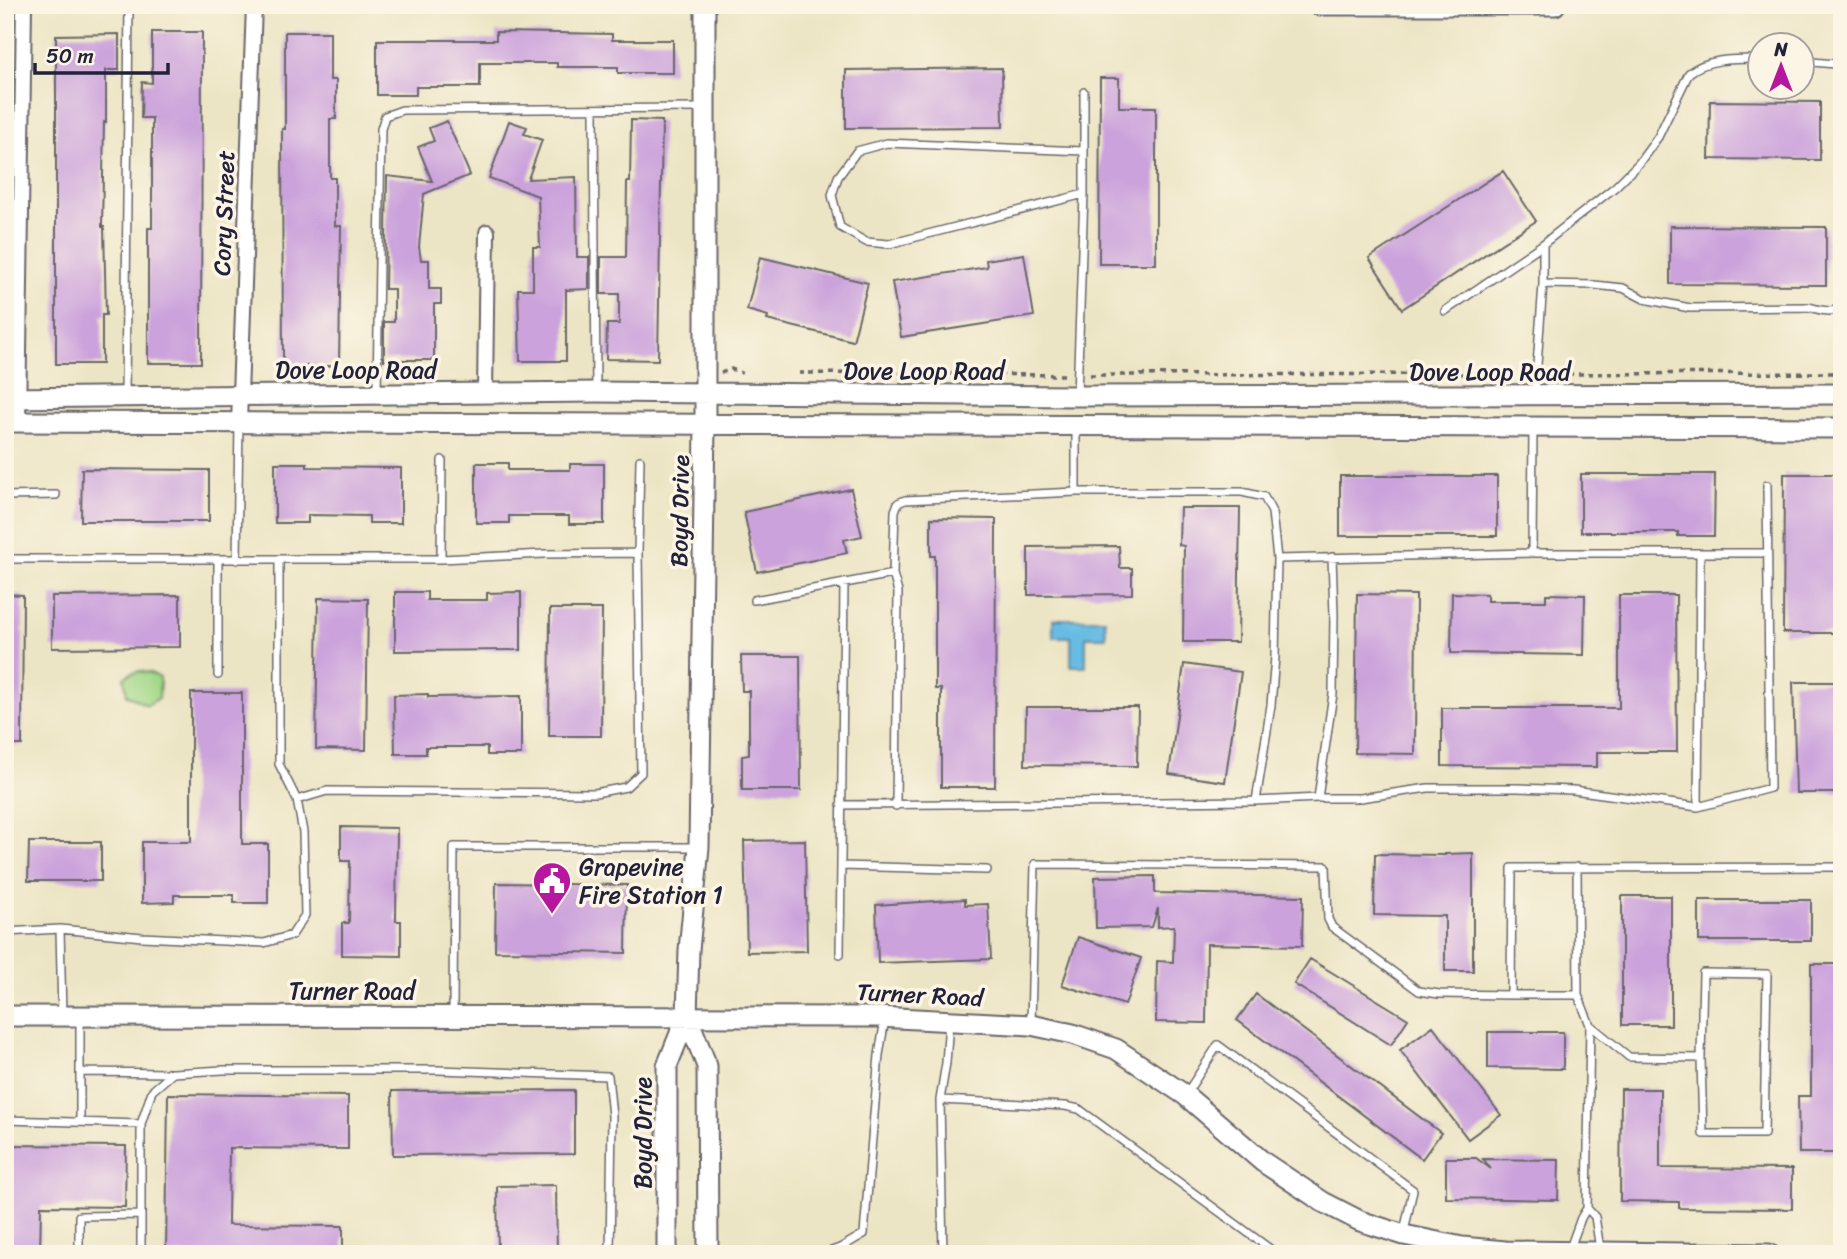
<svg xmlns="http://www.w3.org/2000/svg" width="1847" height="1259" font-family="Sriracha,sans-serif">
<rect width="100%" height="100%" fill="#fcf5e5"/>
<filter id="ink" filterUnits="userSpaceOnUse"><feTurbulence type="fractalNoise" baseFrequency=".0143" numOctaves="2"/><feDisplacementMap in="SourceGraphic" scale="14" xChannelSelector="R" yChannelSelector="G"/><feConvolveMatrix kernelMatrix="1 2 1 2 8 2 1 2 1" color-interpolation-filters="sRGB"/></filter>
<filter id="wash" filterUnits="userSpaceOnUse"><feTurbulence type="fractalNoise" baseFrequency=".00686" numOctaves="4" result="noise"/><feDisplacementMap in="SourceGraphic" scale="28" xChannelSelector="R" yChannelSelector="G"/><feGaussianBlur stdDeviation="1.57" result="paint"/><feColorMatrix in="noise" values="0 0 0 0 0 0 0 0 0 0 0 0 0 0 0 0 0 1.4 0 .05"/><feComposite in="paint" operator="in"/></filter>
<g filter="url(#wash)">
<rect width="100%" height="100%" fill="#ece5c5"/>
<path fill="#a3d888" stroke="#627d62" stroke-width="2" d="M140 671 151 673 160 678 159 698 147 705 127 695 124 678 130 674Z"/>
<path fill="#67bce3" stroke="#446f8f" stroke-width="2" d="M1053 619H1105L1106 637H1086V666H1071V637H1053Z"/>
<g id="blocks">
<path fill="#cba2dc" d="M152 32H202L201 363H148V228H152V118H141L142 82 152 83Z
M285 32H330V80H336V119H330V178H335V226H341L339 366H283L282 129H285Z
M496 32 612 34V40H673V73H618V67H557V63H480V87H416V95H377V40H496Z
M119 34V70H106V122H104L102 227H104L106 315H102V364H56V35Z
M1002 68 1003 127 846 128V70Z
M1100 78H1119V107H1156V264H1099Z
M1710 101 1820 102V160L1709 159Z
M631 120 662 121 658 360 606 359 607 324H619V294H601V257H626L627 182H630Z
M447 121 470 175 424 194 419 247 421 260H429V289H441V304H434V360H384V322H394V289H385L387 176 432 181 418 147 434 141 429 128Z
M509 121 527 127 524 134 542 140 528 179 576 177 577 257H589V289L566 290V361H520L518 289H533V247H540L538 196 489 178Z
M1503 171 1536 221 1402 309 1369 258Z
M1670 226 1826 227V285L1670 284Z
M1024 254 1034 316 901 337 892 282 987 267 986 260Z
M760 257 868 283 853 341 767 320 768 316 747 310Z
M275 463H307V467L401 468V523H369V516L308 515V523H275Z
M476 463H508V470H570V464H604V524H569V516H509V523H476Z
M82 469 209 470V521H81Z
M1581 474H1715L1714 536H1678V532H1581Z
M1784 474H1842V633H1783Z
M1340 476H1497V536H1340Z
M851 489 862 536 844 540 847 553 757 572 744 512Z
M1180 508H1240L1238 642H1183L1184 546 1179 545Z
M931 518 996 519 995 787H941V689H935V556H931Z
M1119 546 1120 568H1132V594L1028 595V547Z
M395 592H427V600H487V593L521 592V650L395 651Z
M1452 593 1487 594V601H1546V594L1585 595 1584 655 1451 653Z
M5 594 23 595 22 745H5Z
M1357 594 1416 595 1415 754 1355 753Z
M180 595V647L52 648V596Z
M1619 595H1676L1677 752H1597V767L1442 766V708H1619Z
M318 598 368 599 366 750 316 749Z
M550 609H602L601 736H549Z
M741 656H800L801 790H742V756L749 755V691H742Z
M1184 664 1241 672 1225 782 1169 774Z
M1793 682H1842V793H1796Z
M191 693H242V844H268V903H234V895H174V902L142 903V842H191Z
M428 694V697L521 696V755H487V747H426V754H395L394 695Z
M1026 707H1138L1137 766 1025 765Z
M341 827 397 828 396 921H401V956L342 955V923H349L350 861H341Z
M805 840 807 951 747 952 744 841Z
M29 842H101V881H28Z
M1473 853V971H1445V916L1374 915 1375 854 1445 855V854Z
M1155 876V893L1303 896 1302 946 1207 944 1206 1023 1156 1022 1157 961 1173 962 1174 926 1158 927V908L1152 927 1096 928 1095 877Z
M496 883 627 885 626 953 495 951Z
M1622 896H1671V1025H1622Z
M965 899V905L988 904 991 959 878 963 876 905Z
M1699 900H1811V941H1699Z
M1078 937 1141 958 1125 1005 1062 985Z
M1310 959 1408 1019 1391 1045 1294 984Z
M1811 964H1842V1153H1799L1798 1096H1811Z
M1256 994 1441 1133 1422 1159 1237 1020Z
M1433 1026 1501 1115 1468 1139 1400 1050Z
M1488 1032H1563V1069L1488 1068Z
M1621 1089H1660V1168L1792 1169V1209L1679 1208V1202L1620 1201Z
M574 1090V1154L393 1155 392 1091Z
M168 1094 348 1096V1149L229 1148 228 1225 343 1226V1254H166Z
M5 1145 126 1146 125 1207 41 1206 40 1254H5Z
M1446 1158H1476L1491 1169 1483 1159 1559 1160 1558 1200 1446 1198Z
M556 1185 557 1254H498L497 1186Z"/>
</g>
</g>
<g filter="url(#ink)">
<use href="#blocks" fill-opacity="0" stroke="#69666b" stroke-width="2"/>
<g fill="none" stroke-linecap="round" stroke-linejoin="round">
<g stroke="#69666b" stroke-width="10">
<path id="lane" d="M1801 61 1835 64 1842 68
M594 110 596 389
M1084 151 887 143 857 151 838 177 832 195 840 227 866 242 889 244 1084 194
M1543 284 1594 285 1623 288 1644 299 1690 308 1809 307C1820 310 1832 314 1842 307
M1445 311 1543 244 1615 187 1639 163 1658 137 1689 73C1708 58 1737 59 1759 59
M1535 392 1543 284V244
M377 393 381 129 385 116 402 110 703 108
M125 395 129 5
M1077 395 1084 194V92
M1076 426V492
M5 496 56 495
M1532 553 1533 428
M5 559H441L544 554 638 553
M441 559 442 460
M1277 559 1532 553H1767
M237 560 239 423
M893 574 898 592 896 806
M754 600 893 574 895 511 898 503 905 500 1076 492H1242L1264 497 1272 512 1277 559 1275 657 1271 705 1256 801
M218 675V560
M1318 798 1333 694 1334 614 1332 557
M297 800 327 791 595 793 626 787 641 773 638 553 640 460
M841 805 1256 801 1318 798H1360L1428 788H1517L1573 790 1698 807 1770 788 1767 485
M1698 807 1700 553
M841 866 987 870
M1577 867 1578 995H1511L1512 868 1842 867
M60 929 62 1015
M5 932 60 929 142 937 264 943 292 935 305 915 303 832 297 800 279 764V559
M840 954 844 583
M453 1015 454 847H697
M1031 1023 1035 864 1326 866 1328 919 1332 927 1419 991 1439 994 1511 995
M1590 1025 1629 1057 1701 1058 1703 1134H1764L1767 974 1703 973 1701 1058
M80 1072 173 1073
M1186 1094 1218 1045 1413 1190 1404 1232
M940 1100 1065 1106 1079 1109 1277 1254
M5 1120 141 1124 152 1091 173 1073 223 1070H438L608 1076 612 1116 610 1254
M80 1122V1016
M141 1124V1254
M1587 1208 1595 1217 1600 1249
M1569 1251 1581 1218 1587 1208 1590 1025 1578 995
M79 1254V1216L141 1215
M823 1254 840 1248 864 1234 879 1055 885 1019
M943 1254 940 1100 946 1063 949 1021"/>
</g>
<g stroke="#69666b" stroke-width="18">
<path id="street" d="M485 394 487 232
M18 422 24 5
M239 423 254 5"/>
</g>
<g stroke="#69666b" stroke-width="23">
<path id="secondary" d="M1319 5H1555
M5 398 596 392 1077 396 1842 394
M5 422 1842 428
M5 1016 878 1017 1031 1025 1073 1034 1116 1049 1185 1095 1263 1162 1323 1202 1360 1221 1404 1235 1462 1247 1505 1251 1769 1254
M687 1016 707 1066 708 1254
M667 1254V1066L687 1016 689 950 699 847 705 424V5"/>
</g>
<path stroke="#69666b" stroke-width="3.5" stroke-dasharray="5 5" stroke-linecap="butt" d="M721 373 731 369 742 373
M799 373 1068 375
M1548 374 1842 373
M1090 375 1526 374"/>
<use href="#lane" stroke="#fff" stroke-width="7"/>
<use href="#street" stroke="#fff" stroke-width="14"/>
<use href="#secondary" stroke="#fff" stroke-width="19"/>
</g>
</g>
<defs>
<g id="civic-pin" transform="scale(2.0125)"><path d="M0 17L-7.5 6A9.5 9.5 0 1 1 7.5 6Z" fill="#b5179e" stroke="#fcf5e5"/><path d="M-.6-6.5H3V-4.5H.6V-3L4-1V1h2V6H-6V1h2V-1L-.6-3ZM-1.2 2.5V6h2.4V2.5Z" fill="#fff"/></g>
</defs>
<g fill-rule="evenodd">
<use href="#civic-pin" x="552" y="881"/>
</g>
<g text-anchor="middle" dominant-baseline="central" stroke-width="7" stroke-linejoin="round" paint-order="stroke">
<g font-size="24" fill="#22223b" stroke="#fcf5e5">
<text transform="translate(224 213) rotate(-88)">Cory Street</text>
<text x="356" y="370">Dove Loop Road</text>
<text x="924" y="371">Dove Loop Road</text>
<text x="1490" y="372">Dove Loop Road</text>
<text transform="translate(680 511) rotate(-89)">Boyd Drive</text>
<text x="352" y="991">Turner Road</text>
<text transform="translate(920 995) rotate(3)">Turner Road</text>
<text transform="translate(643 1133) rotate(-90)">Boyd Drive</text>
</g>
<g font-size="24" fill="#22223b" stroke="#fcf5e5" text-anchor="start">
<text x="579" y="867">Grapevine<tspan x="579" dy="28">Fire Station 1</tspan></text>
</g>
</g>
<rect width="1847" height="1259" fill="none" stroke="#fcf5e5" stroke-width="28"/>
<g transform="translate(1781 66)"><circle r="33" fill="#fcf5e5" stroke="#a5a1a1" stroke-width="2"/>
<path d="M0-5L12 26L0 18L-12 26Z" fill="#b5179e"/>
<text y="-10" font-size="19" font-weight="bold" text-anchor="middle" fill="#22223b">N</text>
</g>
<path d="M35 63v10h133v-10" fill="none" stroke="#22223b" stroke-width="3.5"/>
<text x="46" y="63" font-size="21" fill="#22223b" stroke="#fcf5e5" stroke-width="5" paint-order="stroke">50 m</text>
</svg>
